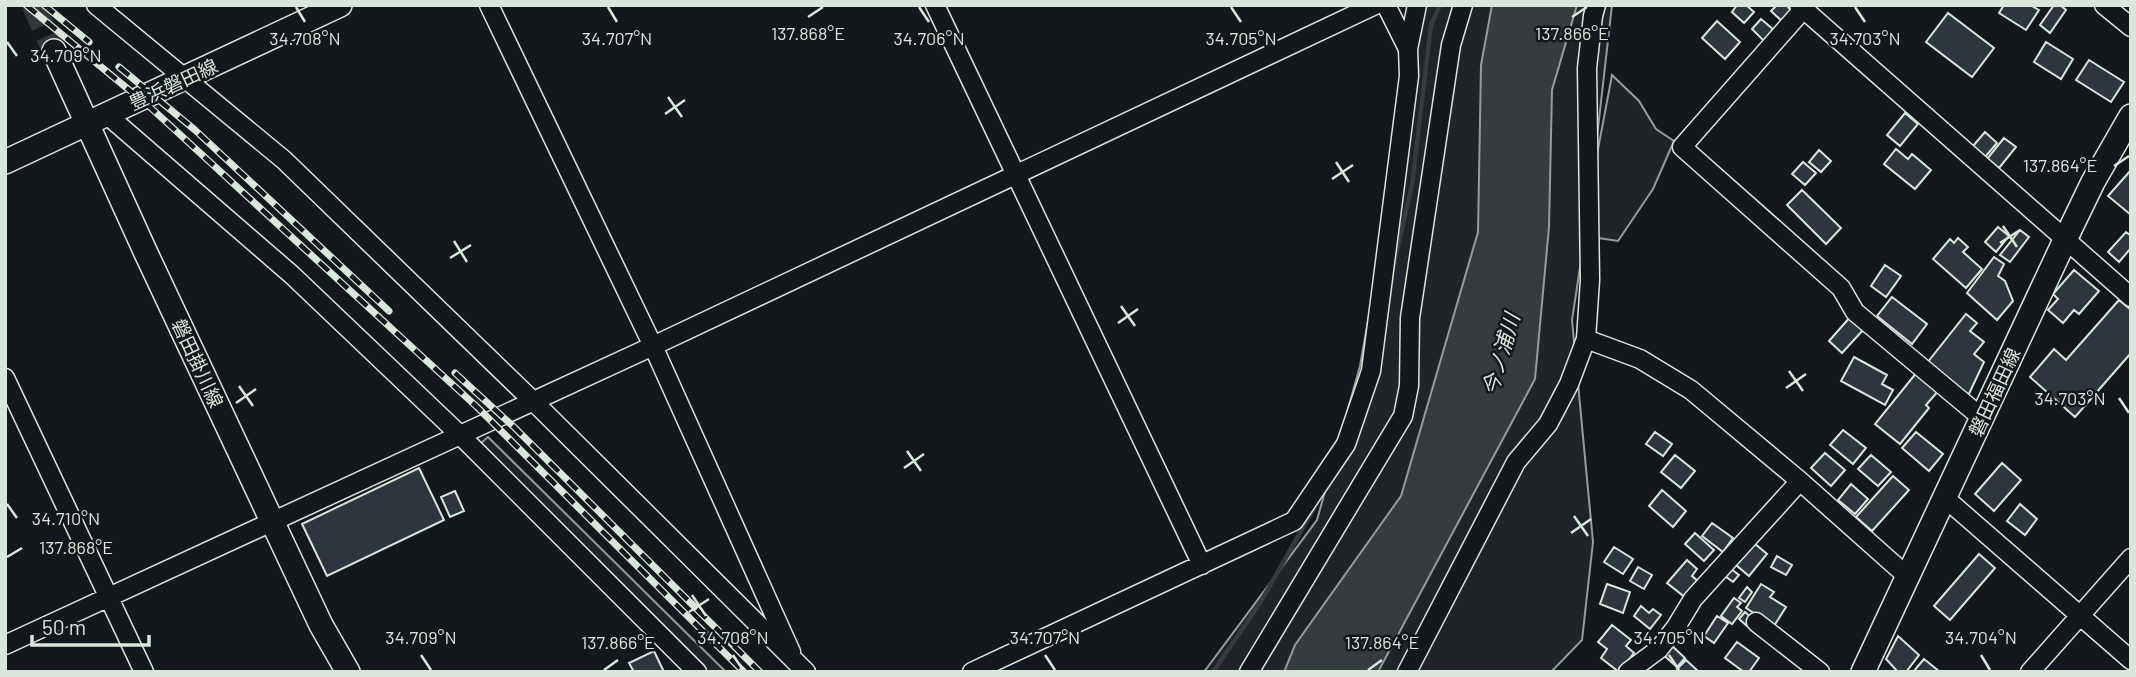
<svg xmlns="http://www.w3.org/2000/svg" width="2136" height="677" font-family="Barlow,'Noto Sans JP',sans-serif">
<rect width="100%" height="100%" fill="#14181c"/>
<path fill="#202428" stroke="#939e99" stroke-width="2" d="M1421 5H1612L1592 181 1612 75 1639 101 1656 129 1674 141 1653 189 1618 241 1599 238 1590 202 1572 320 1593 542 1582 640 1551 672H1204L1317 520 1360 366 1416 49Z
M488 437 726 672H697L474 449Z"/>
<path fill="#363b3e" stroke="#939e99" stroke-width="2" d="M1492 5H1577L1552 90 1549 227 1535 379 1378 672H1284L1295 645 1401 496 1478 232 1481 65Z"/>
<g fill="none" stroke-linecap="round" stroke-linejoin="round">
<path stroke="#363b3e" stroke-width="4.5" d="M1393 268 1412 185 1431 25 1440 5
M1213 672 1260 603 1317 503"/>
</g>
<path fill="#2c363c" stroke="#d8e6dc" stroke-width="2" d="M1737 5H1746L1754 12 1744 23 1732 12Z
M1777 5H1786L1793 12 1784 23 1771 11Z
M2004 5H2030L2039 10 2026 30 1999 13Z
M2054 5H2060L2066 10 2050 33 2040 25Z
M1948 13 1994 48 1972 77 1926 42Z
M1761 19 1774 30 1764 41 1752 29Z
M1717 21 1740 42 1725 59 1702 38Z
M2046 42 2073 59 2061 79 2034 62Z
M2089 60 2124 82 2111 102 2076 80Z
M1905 113 1918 124 1900 146 1887 135Z
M1985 132 1997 143 1985 157 1973 146Z
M2004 138 2016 147 1999 168 1987 159Z
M1896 149 1908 159 1912 154 1931 170 1915 189 1884 164Z
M1819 150 1831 161 1821 172 1809 162Z
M1803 162 1816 173 1805 185 1792 174Z
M2131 170V215L2108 196Z
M1802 190 1841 228 1826 244 1787 205Z
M1998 227 2009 236 1996 252 1985 242Z
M2020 230 2029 237 2010 262 2000 255Z
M2126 232 2131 236V248L2119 262 2108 252Z
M1958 238 1968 247 1963 252 1982 269 1966 288 1933 259 1950 239 1954 243Z
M1994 257 2004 264 1998 276 2005 281 2013 301 1997 320 1967 293Z
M1885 265 1901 276 1886 297 1871 286Z
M2074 270 2099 291 2079 314 2074 310 2063 323 2048 310 2058 299 2053 294Z
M1892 297 1927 324 1912 344 1877 316Z
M2119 300 2131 310V353L2075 417 2030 377 2054 349 2066 360Z
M1966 314 1977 323 1970 331 1984 342 1974 354 1984 362 1968 396 1927 363Z
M1851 316 1864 329 1842 353 1829 341Z
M1854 357 1887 375 1882 384 1893 390 1885 405 1841 381Z
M1917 372 1939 390 1926 405 1929 408 1900 444 1875 424Z
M1843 430 1866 448 1853 464 1830 445Z
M1655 432 1672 444 1663 456 1646 444Z
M1916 432 1943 454 1929 471 1902 448Z
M1825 453 1845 470 1831 486 1811 468Z
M1675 455 1695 471 1681 488 1661 472Z
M1871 455 1891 472 1878 486 1858 469Z
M2002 463 2021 480 1994 511 1975 494Z
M419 468 444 520 327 576 302 524Z
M1893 476 1909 490 1872 531 1856 517Z
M1851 484 1868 499 1855 514 1838 500Z
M1662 490 1686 511 1673 527 1649 506Z
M455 491 464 511 450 517 441 497Z
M2020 504 2037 519 2025 535 2007 521Z
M1712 523 1733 538 1723 552 1702 536Z
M1695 533 1714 550 1704 561 1685 544Z
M1754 543 1767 554 1749 576 1736 565Z
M1614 547 1633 559 1623 574 1604 562Z
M1979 554 1995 568 1950 620 1934 606Z
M1777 556 1792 565 1786 575 1771 567Z
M1687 560 1697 569 1692 576 1699 582 1686 598 1667 583Z
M1638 567 1652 575 1644 589 1630 581Z
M1731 569 1739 575 1733 582 1725 576Z
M1607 584 1630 592 1623 613 1600 604Z
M1761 584 1774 592 1770 597 1786 607 1774 626 1746 608Z
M1747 587 1752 592 1745 602 1739 598Z
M1734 598 1741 603 1737 607 1742 611 1732 624 1721 616Z
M1641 606 1649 613 1653 609 1661 615 1650 629 1634 616Z
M1745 612 1753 619 1747 626 1739 619Z
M1717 616 1728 623 1714 643 1704 636Z
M1612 625 1631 640 1626 646 1634 653 1619 672 1601 658 1607 649 1598 642Z
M1898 636 1919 655 1906 672H1898L1886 659Z
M1737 642 1759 658 1749 672H1744L1725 658Z
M1669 643 1685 658 1677 667 1660 652Z
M654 651 664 672H634L629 663Z
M1924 659 1940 672H1913Z
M1686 660 1699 672H1680L1677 669Z"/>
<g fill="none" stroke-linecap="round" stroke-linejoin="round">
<path stroke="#313739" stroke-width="23" stroke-dasharray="23 11" stroke-linecap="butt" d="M33 5 54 51"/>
<g stroke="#d8e6dc" stroke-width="21">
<path id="minor" d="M96 5 284 160 534 402 806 672
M489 5 653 346 791 652
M935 5 1202 565
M1799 5 2131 297
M1807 5 1682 147 1841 288 1855 312 1982 418
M2104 5 2131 27
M1408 49 1417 5
M106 114 292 275 460 435 697 672
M1586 339 1640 359 1691 390 1800 481 1908 577
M5 378 144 672
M1945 498 2131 660
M1756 622 1820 672
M5 645 653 346 1375 5
M972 672 1294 521 1346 444 1371 371 1409 76 1408 49 1386 5
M1249 672 1403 416 1409 386 1410 318 1451 45 1463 5
M1407 672 1516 462 1548 424 1569 384 1586 339 1590 280 1587 68 1593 16 1596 5
M1628 672 1659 649 1676 627 1693 599 1800 481
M2030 672 2131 558"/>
</g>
<g stroke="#d8e6dc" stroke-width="26">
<path id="major" d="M54 51 145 251 321 625 348 672
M5 162 340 5
M1863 672 2065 240 2093 182 2131 116"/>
</g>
<use href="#minor" stroke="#14181c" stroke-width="18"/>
<use href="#major" stroke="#14181c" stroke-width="23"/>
<g stroke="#d8e6dc" stroke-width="7">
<path id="rail" d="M26 5 151 108 477 407 744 672
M44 5 89 42
M119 67 195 130 389 311
M455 373 515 428 760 672"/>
</g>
<use href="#rail" stroke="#14181c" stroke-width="4.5" stroke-dasharray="13" stroke-linecap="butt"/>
</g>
<path fill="none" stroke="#d8e6dc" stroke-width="2.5" d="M296 7 305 22M608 7 617 22M919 7 929 22M1231 7 1241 22M1855 7 1865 22M808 17 823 7M1572 17 1587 7M7 42 17 56M668 97 682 117M665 114 685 100M1336 162 1349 182M2114 166 2129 156M1332 179 1353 165M2003 226 2017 247M454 241 467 262M2000 243 2020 230M450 258 471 245M1121 306 1135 326M1118 323 1138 309M1789 371 1803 391M239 386 253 406M1786 388 1806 374M2119 398 2129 413M236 403 256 389M907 451 921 471M904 468 924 454M7 504 17 518M1574 516 1588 536M1571 533 1591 519M7 557 22 548M692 595 706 616M689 612 709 599M421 655 431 670M733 655 743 670M1045 655 1055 670M1669 655 1679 670M1981 655 1990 670M604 670 618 660M1368 670 1382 660"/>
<g text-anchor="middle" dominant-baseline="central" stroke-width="5" stroke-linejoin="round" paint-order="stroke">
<g font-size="19" fill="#d8e6dc" stroke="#14181c">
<text transform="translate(173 84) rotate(-25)">豊浜磐田線</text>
<text transform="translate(198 363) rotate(65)">磐田掛川線</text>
<text transform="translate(1994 392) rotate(-65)">磐田福田線</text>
</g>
<g font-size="21" font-style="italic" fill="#d8e6dc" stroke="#14181c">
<text transform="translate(1500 354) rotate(-74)">今ノ浦川</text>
</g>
</g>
<g font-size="18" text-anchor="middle" fill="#d8e6dc" stroke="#14181c" stroke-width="5" stroke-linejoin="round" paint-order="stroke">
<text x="808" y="40">137.868°E</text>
<text x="1572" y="40">137.866°E</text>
<text x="305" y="45">34.708°N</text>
<text x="617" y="45">34.707°N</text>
<text x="929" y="45">34.706°N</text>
<text x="1241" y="45">34.705°N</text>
<text x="1865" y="45">34.703°N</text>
<text x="66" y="62">34.709°N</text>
<text x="2060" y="172">137.864°E</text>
<text x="2070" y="405">34.703°N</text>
<text x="66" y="525">34.710°N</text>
<text x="76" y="554">137.868°E</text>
<text x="421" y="644">34.709°N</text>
<text x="733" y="644">34.708°N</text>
<text x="1045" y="644">34.707°N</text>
<text x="1669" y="644">34.705°N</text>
<text x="1981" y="644">34.704°N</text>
<text x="618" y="649">137.866°E</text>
<text x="1382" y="649">137.864°E</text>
</g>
<rect width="2136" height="677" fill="none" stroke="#d8e6dc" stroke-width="14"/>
<path d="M32 635v10h117v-10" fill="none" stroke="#d8e6dc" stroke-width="3.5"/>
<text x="42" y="635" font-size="21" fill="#d8e6dc" stroke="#14181c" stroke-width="5" paint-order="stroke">50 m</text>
</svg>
